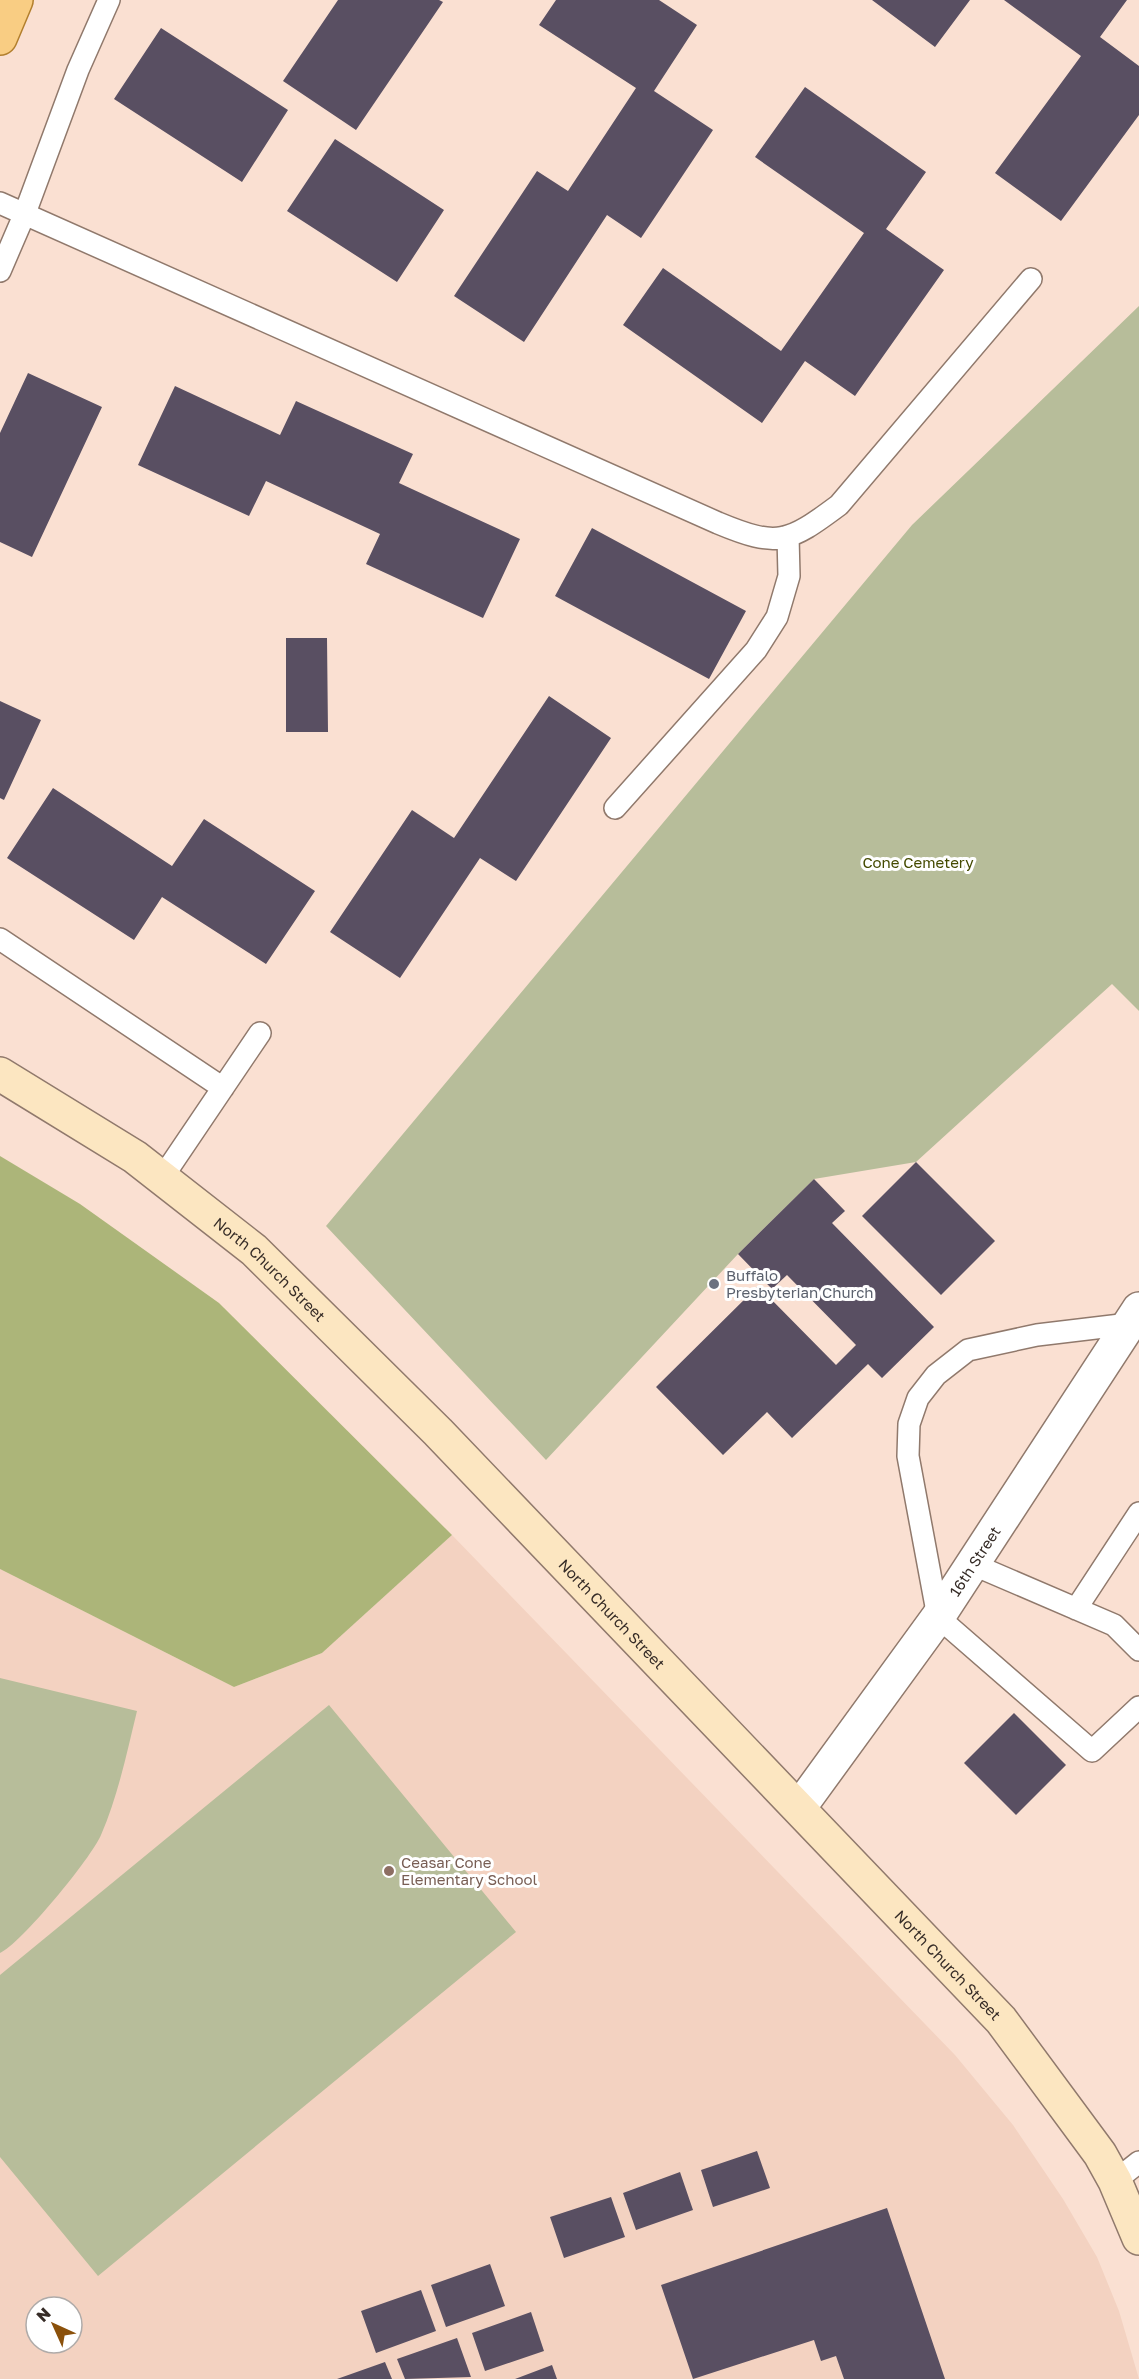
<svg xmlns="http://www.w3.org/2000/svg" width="1139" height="2379" font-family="'Golos Text',sans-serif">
<rect width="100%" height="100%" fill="#fae0d2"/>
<path fill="#f3d2c1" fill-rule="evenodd" d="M452 1535 955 2055 1013 2125 1063 2199 1097 2257 1119 2311 1139 2379H0V1569L234 1687 322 1653ZM36 2307H72V2343H36Z"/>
<path fill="#b7bd9a" d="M1139 306V1011L1112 984 916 1162 814 1179 738 1254 546 1460 326 1226 912 525Z
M0 1678 137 1711C127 1752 118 1796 101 1835 92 1857 20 1945 0 1953Z
M329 1705 516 1932 98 2276 0 2157V1975Z"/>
<path fill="#acb579" d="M0 1156 80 1204 219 1303 452 1535 322 1653 234 1687 0 1569Z"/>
<path fill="#594f62" d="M338 0H439L443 2 356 130 283 81Z
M556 0H659L697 25 654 91 713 130 641 238 607 215 524 342 454 296 537 171 568 191 636 88 539 25Z
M872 0H970L935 47Z
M1004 0H1127L1100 37 1139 66V115L1061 221 995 173 1081 56Z
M161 28 288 110 242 182 114 99Z
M805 87 926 172 886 229 944 270 855 396 805 361 762 423 623 325 663 268 781 351 864 233 755 157Z
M335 139 444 210 397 282 287 211Z
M28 373 102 407 32 557 0 542V433Z
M175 386 280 435 296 401 413 454 399 483 520 539 483 618 366 564 380 534 266 481 249 516 138 465Z
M592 528 746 611 709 679 555 596Z
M286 638H327L328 732H286Z
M549 696 611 738 516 881 480 858 400 978 330 932 412 810 454 838Z
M0 701 41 720 4 800 0 798Z
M53 788 172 866 204 819 315 891 266 964 162 897 134 940 7 858Z
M916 1162 995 1241 941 1295 862 1216Z
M814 1179 845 1211 832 1223 934 1327 882 1378 868 1364 792 1438 767 1412 723 1455 656 1387 758 1286 836 1365 856 1345 787 1275 772 1289 738 1254Z
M1014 1713 1066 1765 1016 1815 964 1763Z
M757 2151 770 2188 713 2207 701 2170Z
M680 2172 693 2210 636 2230 623 2193Z
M611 2197 625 2237 564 2258 550 2217Z
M887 2208 945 2379H844L836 2356 821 2361 814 2340 693 2379 661 2285Z
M490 2264 505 2306 446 2327 431 2285Z
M421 2290 436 2331 376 2353 361 2311Z
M531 2312 544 2351 485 2371 472 2333Z
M457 2338 471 2377 405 2379 397 2359Z
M385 2362 392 2379H337Z
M552 2365 557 2379H515Z"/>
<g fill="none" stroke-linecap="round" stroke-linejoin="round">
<g stroke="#90796c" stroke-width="24">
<path id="service" d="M0 203 718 523C778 548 788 543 839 505L1031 279
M0 271 25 213 78 70 109 0
M615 808 756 650 777 617 789 576 788 536
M0 939 223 1088
M162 1178 260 1033
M1133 1327 1129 1324 1037 1335 968 1350 936 1375 918 1398 909 1424 908 1456 938 1617 1092 1751 1139 1707
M972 1564 1114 1625 1139 1650
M1076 1609 1139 1513
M1115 2181 1139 2162"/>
</g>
<g stroke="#90796c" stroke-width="36">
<g id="tertiary">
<path id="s1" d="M799 1808 938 1617 1139 1309"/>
</g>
</g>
<g stroke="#90796c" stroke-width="36">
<g id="secondary">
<path id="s2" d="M0 1074 135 1157 254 1250 438 1432 1001 2020 1100 2154 1115 2181 1139 2238"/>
</g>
</g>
<g stroke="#b27f2d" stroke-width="36">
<path id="primary" d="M0 38 16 0"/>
</g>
<use href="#service" stroke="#fff" stroke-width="21"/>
<use href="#tertiary" stroke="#fff" stroke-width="33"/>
<use href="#secondary" stroke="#fce6c1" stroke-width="33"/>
<use href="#primary" stroke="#f9cd83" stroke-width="33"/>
</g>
<circle fill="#6b7280" stroke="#fff" stroke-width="2" cx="714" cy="1284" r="6"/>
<circle fill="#8d6e63" stroke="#fff" stroke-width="2" cx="389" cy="1871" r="6"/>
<g text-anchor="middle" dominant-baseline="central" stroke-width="6" stroke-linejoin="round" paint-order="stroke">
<g font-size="15" fill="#444a00" stroke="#fff">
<text x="918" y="862">Cone Cemetery</text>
</g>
<g font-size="15" fill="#362c27" stroke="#fff">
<text stroke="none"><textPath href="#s2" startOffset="334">North Church Street</textPath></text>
<text stroke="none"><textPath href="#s1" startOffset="303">16th Street</textPath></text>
<text stroke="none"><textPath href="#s2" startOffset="820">North Church Street</textPath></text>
<text stroke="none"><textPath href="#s2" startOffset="1306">North Church Street</textPath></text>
</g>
<g font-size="15" fill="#5b616d" stroke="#fff" text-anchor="start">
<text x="726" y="1275">Buffalo<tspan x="726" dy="17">Presbyterian Church</tspan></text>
</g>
<g font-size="15" fill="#785e54" stroke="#fff" text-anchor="start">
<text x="401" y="1862">Ceasar Cone<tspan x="401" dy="17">Elementary School</tspan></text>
</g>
</g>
<g transform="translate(54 2325) rotate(315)"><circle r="28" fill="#ffffff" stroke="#afaba9" stroke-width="1.5"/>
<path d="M0-4.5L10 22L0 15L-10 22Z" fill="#8b510b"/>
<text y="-9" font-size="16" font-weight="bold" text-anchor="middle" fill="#362c27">N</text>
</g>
</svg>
